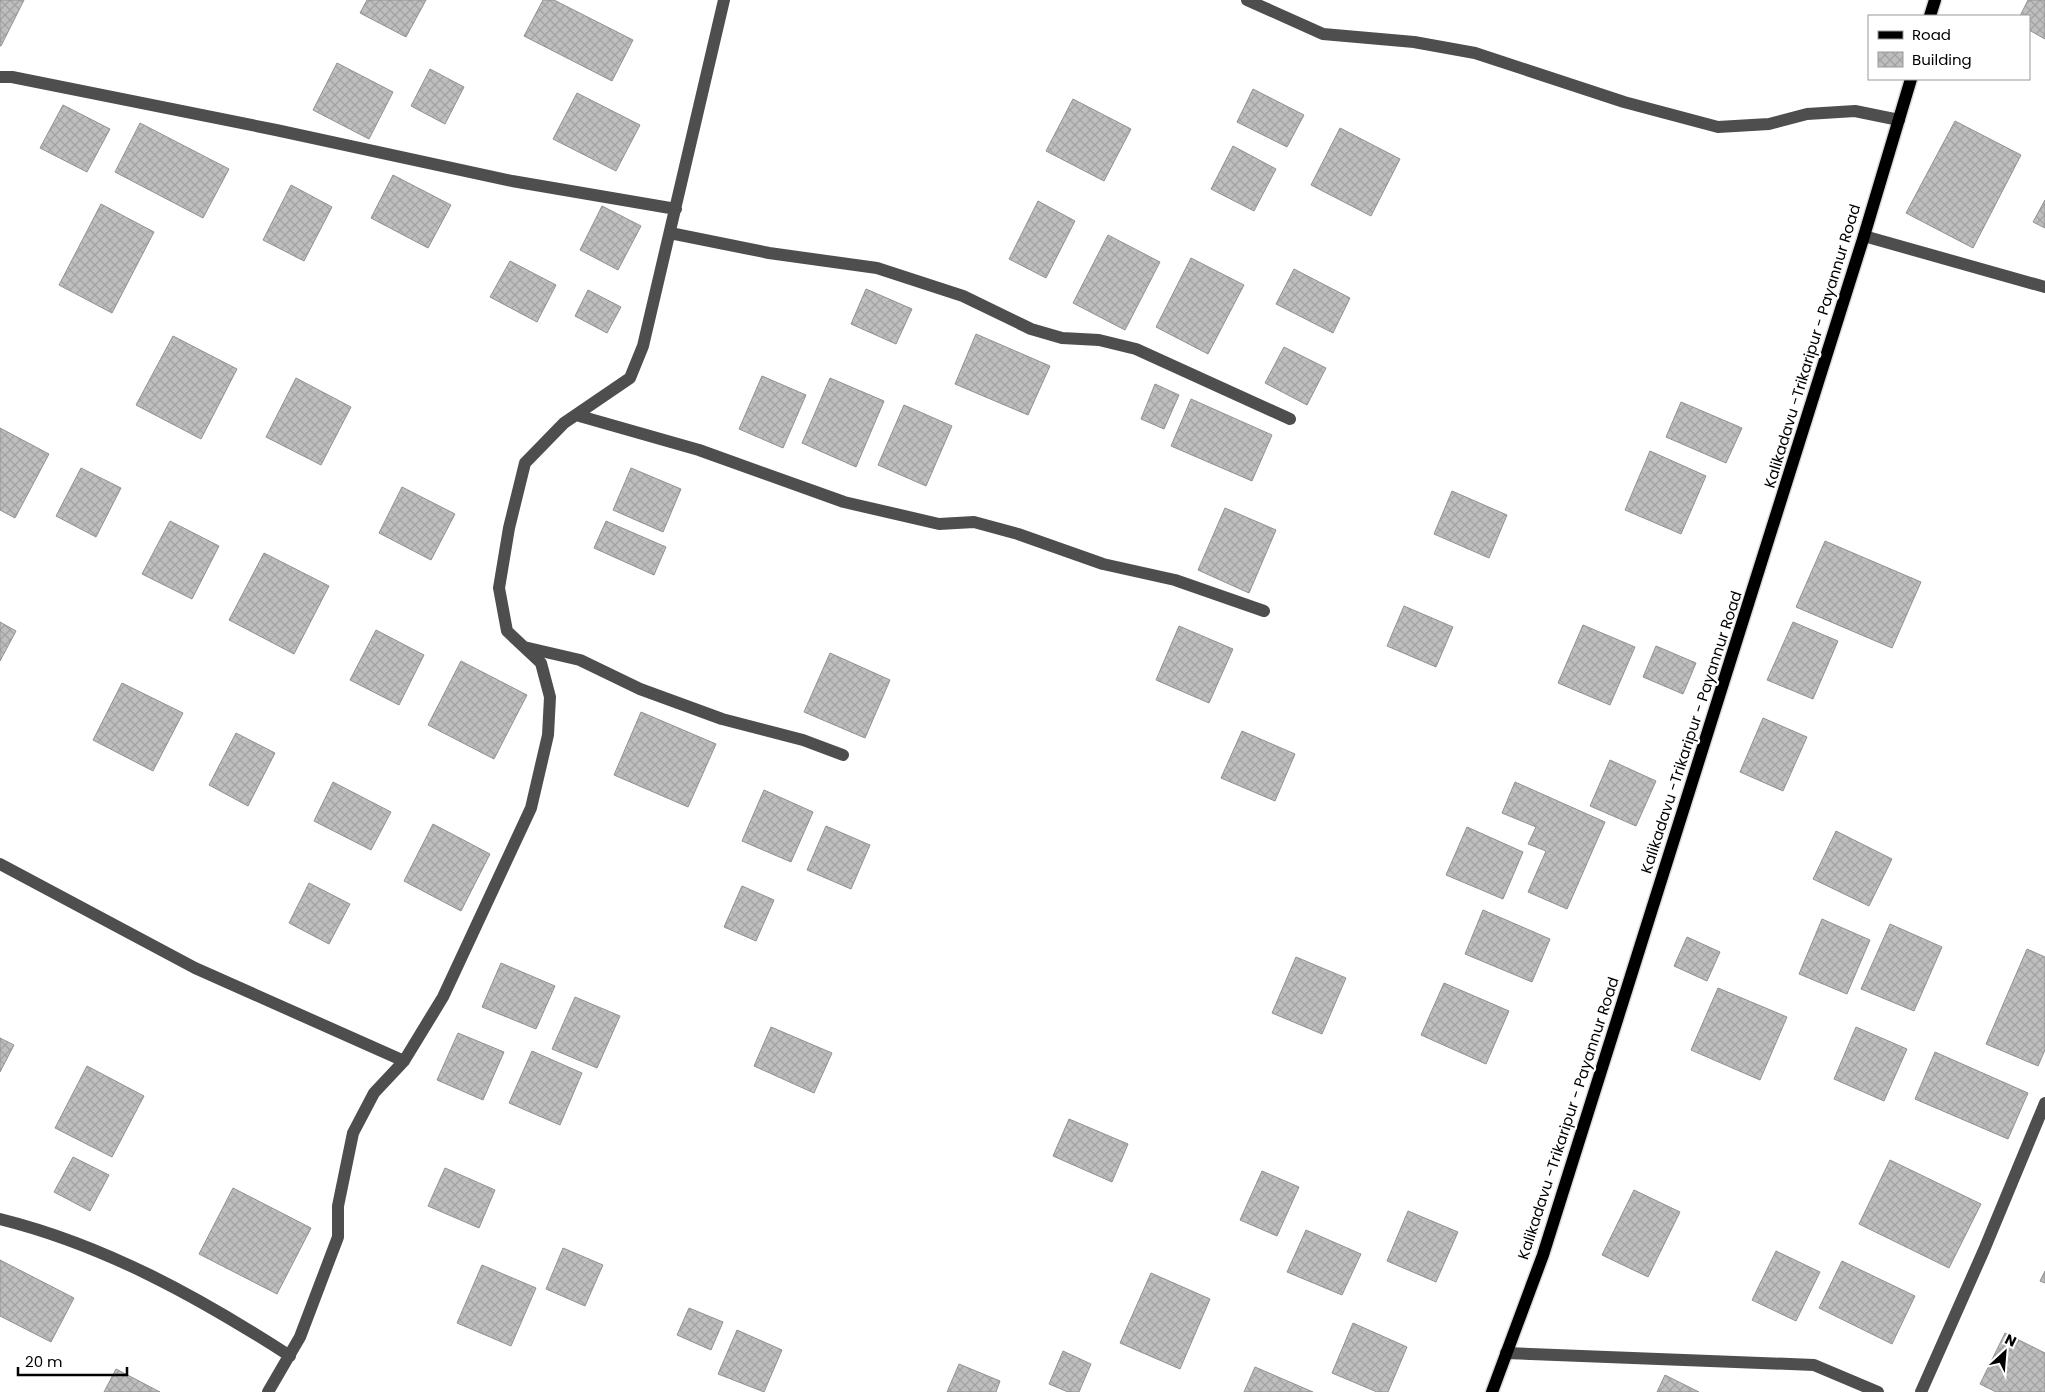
<svg xmlns="http://www.w3.org/2000/svg" width="2045" height="1392" font-family="Poppins,sans-serif">
<defs>
<pattern id="building-cross-hatch" width="8" height="8" patternUnits="userSpaceOnUse" patternTransform="scale(1.25)"><rect width="8" height="8" fill="#bebebe"/><path d="M0 0l8 8M0 8l8-8" fill="none" stroke="#a2a2a2"/></pattern>
</defs>
<rect width="100%" height="100%" fill="#fff"/>
<path fill="url(#building-cross-hatch)" stroke="#929292" d="M0 0H24L1 46H0Z
M367 0H426L406 37 360 13Z
M543 0H554L633 40 612 81 524 36Z
M2028 0H2045V39L2029 30V16H2020Z
M337 63 393 92 369 139 313 110Z
M430 69 464 87 445 124 411 106Z
M1253 89 1304 115 1287 147 1237 122Z
M577 93 640 125 616 171 553 139Z
M1073 99 1131 129 1104 181 1046 151Z
M63 105 110 129 87 172 40 148Z
M1955 121 2021 155 1973 248 1906 213Z
M140 123 229 169 203 218 115 172Z
M1340 128 1400 159 1371 216 1311 185Z
M1233 146 1276 169 1254 211 1211 189Z
M393 175 451 205 428 248 371 218Z
M291 185 332 207 304 261 263 240Z
M2045 200V228L2033 222Z
M1038 201 1075 221 1046 278 1009 259Z
M101 204 154 232 112 313 59 285Z
M602 206 641 226 618 270 580 250Z
M1108 235 1160 262 1125 330 1073 303Z
M1191 258 1244 285 1208 354 1156 327Z
M510 261 556 285 537 322 490 297Z
M1294 269 1350 298 1333 333 1276 304Z
M866 289 912 309 896 344 851 324Z
M588 290 621 307 607 333 575 316Z
M976 334 1050 366 1028 415 955 384Z
M173 336 237 369 201 439 136 405Z
M1284 347 1326 368 1307 405 1265 383Z
M762 376 806 395 783 448 739 429Z
M296 378 351 407 321 465 266 437Z
M830 378 884 401 856 467 802 443Z
M1155 384 1179 395 1164 429 1141 419Z
M1191 399 1272 435 1252 481 1171 446Z
M1681 402 1742 428 1726 463 1666 437Z
M904 405 952 426 926 486 878 465Z
M0 428 49 454 15 518 0 510Z
M1650 451 1706 476 1681 534 1625 510Z
M81 468 121 488 96 537 56 516Z
M631 468 681 489 663 532 613 510Z
M402 487 455 514 431 560 379 533Z
M1452 491 1507 515 1489 558 1434 534Z
M1225 508 1276 530 1249 593 1198 570Z
M170 521 219 546 192 599 142 574Z
M606 521 666 547 654 575 594 548Z
M1825 541 1921 582 1892 648 1796 607Z
M264 553 329 586 294 654 229 620Z
M1404 606 1453 627 1436 667 1387 646Z
M0 622 16 631 0 661Z
M1793 622 1838 641 1813 699 1767 680Z
M1583 625 1635 647 1610 705 1558 683Z
M1179 626 1233 649 1209 703 1156 680Z
M376 630 424 655 399 705 350 680Z
M1656 646 1696 663 1683 694 1643 677Z
M830 653 890 680 865 738 804 712Z
M461 661 527 695 494 759 428 725Z
M122 683 183 713 153 771 93 740Z
M641 712 716 744 688 807 614 775Z
M1763 718 1807 737 1783 791 1740 772Z
M1242 731 1295 754 1275 801 1221 778Z
M236 733 275 753 248 806 209 785Z
M1610 760 1656 781 1636 826 1590 806Z
M333 782 391 812 371 850 314 821Z
M1515 782 1605 822 1567 909 1528 892 1546 851 1528 844 1536 827 1502 813Z
M764 790 813 812 791 862 742 841Z
M433 824 490 854 461 911 404 881Z
M826 826 870 845 851 889 807 870Z
M1467 827 1523 852 1503 899 1446 875Z
M1836 831 1892 859 1869 906 1813 879Z
M309 883 350 904 329 944 289 923Z
M742 886 774 900 756 941 724 927Z
M1483 910 1550 939 1532 982 1465 954Z
M1822 919 1870 940 1847 994 1799 974Z
M1890 924 1942 947 1914 1011 1861 989Z
M1687 937 1720 952 1707 981 1674 966Z
M2027 949 2045 957V1050L2038 1066 1986 1044Z
M1296 957 1346 978 1322 1034 1272 1013Z
M501 963 555 986 536 1029 482 1007Z
M1444 983 1509 1011 1486 1064 1421 1035Z
M1718 988 1787 1017 1760 1080 1691 1050Z
M575 997 620 1016 597 1068 552 1049Z
M771 1027 832 1053 814 1093 754 1066Z
M1856 1027 1907 1049 1884 1101 1834 1079Z
M458 1033 504 1052 483 1100 437 1080Z
M0 1038 14 1045 0 1072Z
M532 1051 582 1073 560 1125 509 1103Z
M1935 1052 2028 1093 2008 1139 1915 1099Z
M87 1066 144 1096 112 1157 55 1128Z
M1069 1119 1128 1144 1112 1182 1053 1156Z
M73 1157 109 1175 90 1211 54 1192Z
M1890 1160 1981 1204 1949 1268 1859 1224Z
M445 1168 495 1190 479 1228 428 1206Z
M1262 1171 1299 1187 1277 1236 1240 1220Z
M233 1188 311 1228 277 1294 199 1254Z
M1634 1190 1680 1212 1648 1277 1602 1255Z
M1408 1211 1458 1232 1436 1282 1387 1261Z
M1306 1230 1361 1254 1342 1295 1287 1272Z
M563 1248 603 1265 585 1306 546 1289Z
M1776 1251 1820 1272 1796 1321 1752 1300Z
M0 1260 74 1298 51 1342 0 1316Z
M1842 1261 1915 1296 1892 1344 1819 1308Z
M482 1265 536 1288 511 1346 457 1323Z
M2045 1271V1283L2040 1281Z
M1151 1273 1210 1299 1180 1369 1120 1343Z
M689 1308 723 1322 711 1350 677 1335Z
M1353 1323 1407 1347 1388 1392H1377L1332 1373Z
M737 1330 782 1350 764 1392 718 1374Z
M2005 1333 2045 1353V1392H1996L1980 1384Z
M1063 1351 1091 1364 1079 1392H1068L1049 1384Z
M959 1364 1000 1381 996 1392H947Z
M1255 1367 1313 1392H1244Z
M116 1369 160 1392H104Z
M1665 1375 1699 1392H1657Z"/>
<g fill="none" stroke-linecap="round" stroke-linejoin="round">
<g stroke="#dbdbdb" stroke-width="15">
<path id="major" d="M1930 16 1935 0
M1492 1392 1543 1255 1864 236 1911 79"/>
</g>
<path stroke="#4e4e4e" stroke-width="12" d="M1247 0 1323 34 1414 42 1475 53 1624 102 1718 127 1769 124 1807 114 1855 111 1899 120
M0 77H12L276 130 512 181 676 209
M670 233 769 253 877 268 963 296 1031 329 1062 338 1099 340 1136 349 1290 419
M1864 236 2045 287
M576 415 699 450 844 502 939 524 974 522 1018 534 1103 564 1175 580 1264 611
M524 647 580 660 640 689 722 719 803 740 843 755
M0 864 195 968 404 1061 374 1093 353 1133 338 1206V1237L300 1337 268 1392
M404 1061 443 997 531 808 548 735 550 697 541 663 507 631 499 588 509 528 525 463 564 423 630 378 643 346 724 0
M0 1219C105 1245 200 1298 290 1356
M1506 1353 1814 1365 1878 1392
M1921 1392 1984 1250 2045 1103"/>
<use href="#major" stroke="#000" stroke-width="12"/>
</g>
<g text-anchor="middle" dominant-baseline="central" stroke-width="4.5" stroke-linejoin="round" paint-order="stroke">
<g font-size="15" fill="#000" stroke="#fff">
<text transform="translate(1812 346) rotate(-73)">Kalikadavu -Trikaripur - Payannur Road</text>
<text transform="translate(1691 732) rotate(-72)">Kalikadavu -Trikaripur - Payannur Road</text>
<text transform="translate(1568 1118) rotate(-72)">Kalikadavu -Trikaripur - Payannur Road</text>
</g>
</g>
<rect x="1868" y="15" width="162" height="65" fill="#ffffff" stroke="#999999"/>
<rect x="1878" y="31" width="25" height="8" fill="#000000" stroke="#999999"/>
<text x="1912" y="40" font-size="15" fill="#000000">Road</text>
<rect x="1878" y="52" width="25" height="15" fill="url(#building-cross-hatch)" stroke="#999999"/>
<text x="1912" y="65" font-size="15" fill="#000000">Building</text>
<g transform="translate(2005 1352) rotate(26)" stroke="#ffffff" stroke-width="4" paint-order="stroke">
<path d="M0-4L9 19L0 12L-9 19Z" fill="#000000"/>
<text y="-8" font-size="14" font-weight="bold" text-anchor="middle" fill="#000000">N</text>
</g>
<path d="M18 1367v8h109v-8" fill="none" stroke="#000000" stroke-width="2.5"/>
<text x="25" y="1367" font-size="15" fill="#000000" stroke="#ffffff" stroke-width="4" paint-order="stroke">20 m</text>
</svg>
